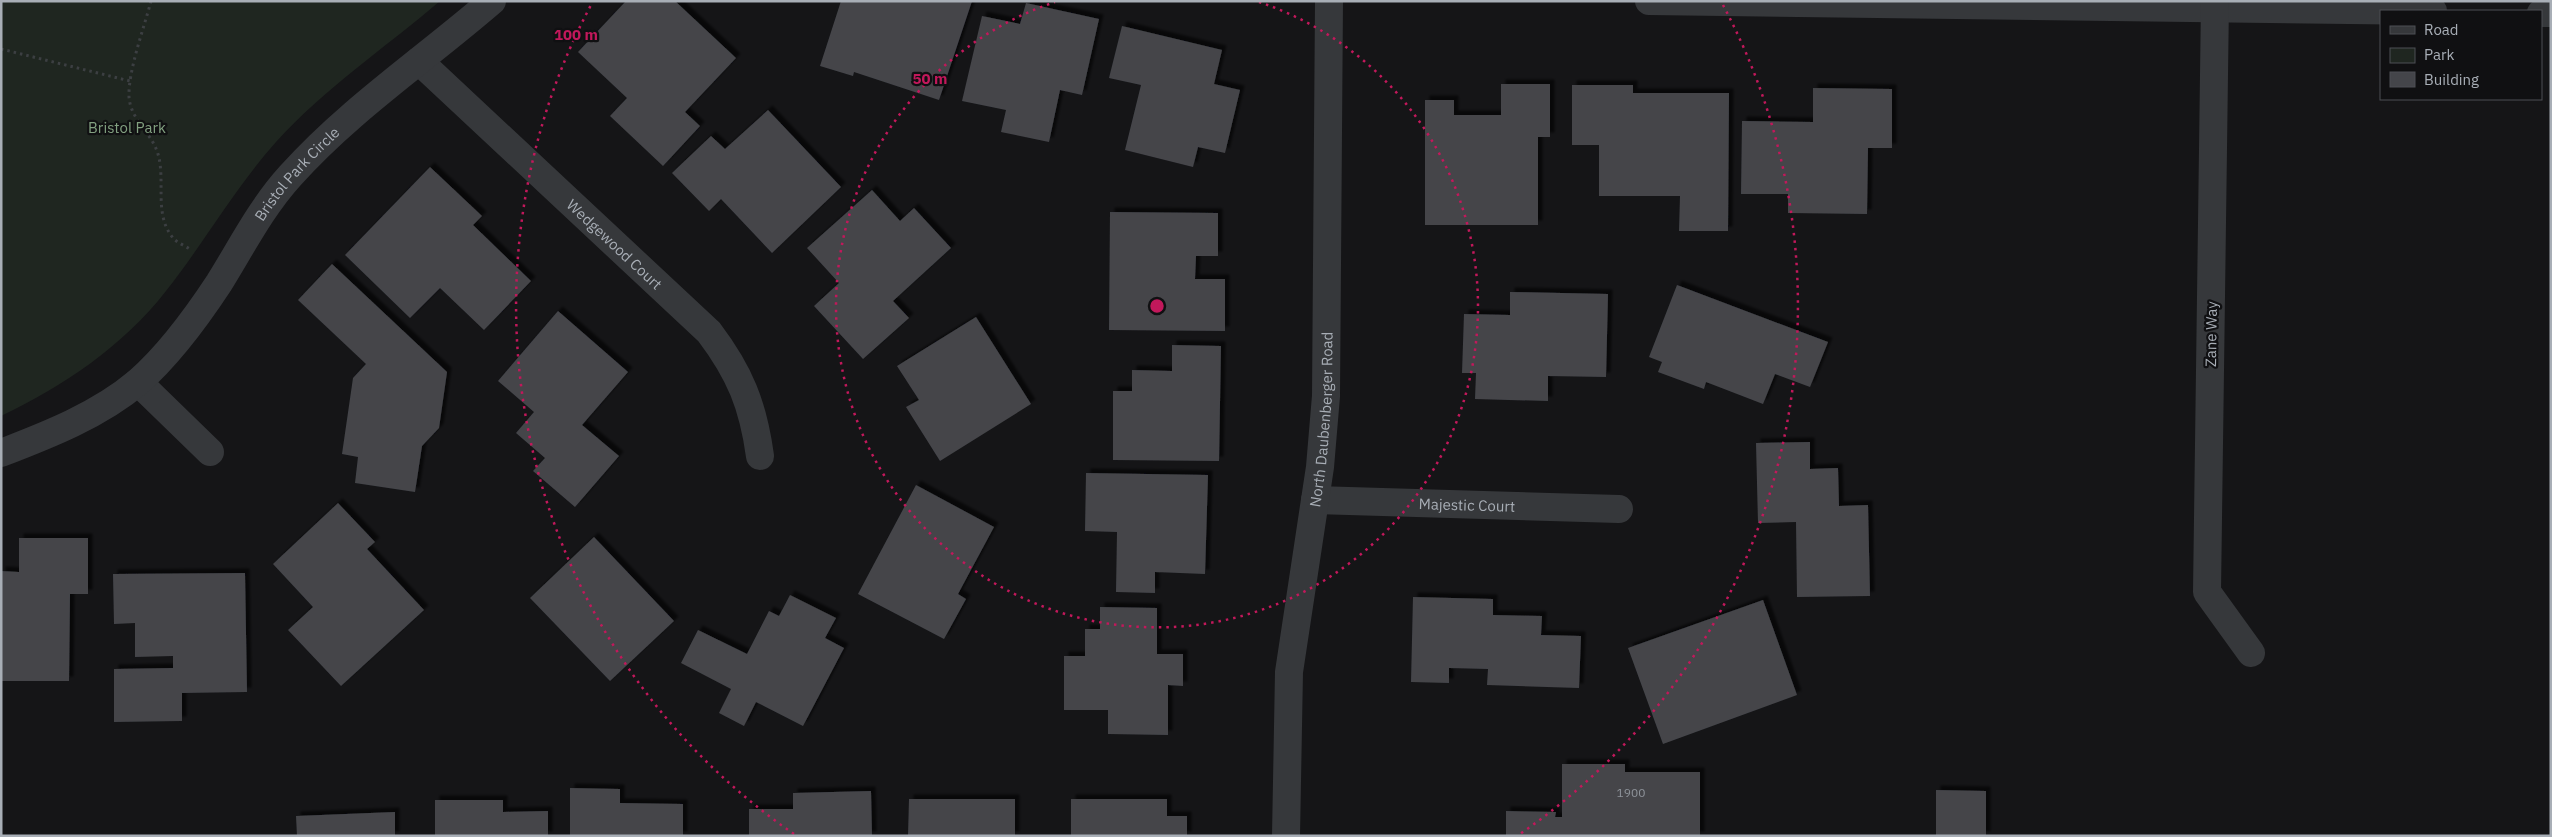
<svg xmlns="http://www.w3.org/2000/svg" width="2552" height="837" font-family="'IBM Plex Sans',sans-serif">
<defs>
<filter id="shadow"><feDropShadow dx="4.5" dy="-4.5" stdDeviation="1" flood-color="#0009"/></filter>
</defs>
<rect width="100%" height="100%" fill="#151517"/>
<path fill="#1f2620" d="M1 1H440C385 48 324 89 276 142 235 188 204 243 166 291 123 346 64 386 1 416Z"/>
<path fill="#44454a" filter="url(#shadow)" d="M626 1H675L736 58 685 112 700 126 663 166 610 116 627 98 578 52Z
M841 1H972L939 100 854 72 853 76 820 66Z
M1026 3 1099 19 1082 95 1060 90 1049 142 1001 132 1006 110 962 101 982 16 1020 24Z
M1122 26 1222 50 1214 84 1240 90 1225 153 1198 147 1193 167 1125 150 1141 85 1109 78Z
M1501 84H1550V137H1538V225H1425V100H1454V115H1501Z
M1572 85H1633V93H1729L1728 231H1679L1680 196H1599V145H1572Z
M1813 88 1892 89V148H1868L1867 214 1788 213V194H1741L1742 121 1813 122Z
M768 110 841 187 772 253 721 199 709 211 672 173 711 136 725 149Z
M430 167 482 216 473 225 531 281 484 330 440 288 410 318 345 255Z
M872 190 900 221 914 208 951 248 893 301 909 318 863 359 814 306 839 283 807 248Z
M1110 212 1218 213V256H1196L1195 279H1225V331L1109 330Z
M332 264 447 372 439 428 422 446 415 492 355 483 358 457 342 454 353 378 366 364 298 300Z
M1677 285 1828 342 1810 387 1775 374 1763 404 1706 382 1704 389 1658 372 1662 362 1649 357Z
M1510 292 1608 294 1606 377 1548 376V401L1475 399 1476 373H1462L1464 314 1510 315Z
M558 311 628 372 582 425 619 456 575 507 533 471 545 458 516 433 534 412 498 381Z
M976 317 1031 404 940 461 906 407 919 400 897 366Z
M1172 345 1221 346 1219 461 1113 460V391H1132V370L1172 371Z
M1810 442V469L1838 468 1839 506 1868 505 1870 596 1797 597 1796 522 1758 523 1756 443Z
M1086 473 1208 475 1205 574 1155 572V593L1116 592 1117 532 1085 531Z
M916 485 994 527 958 594 966 599 944 639 858 594Z
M338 503 375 542 367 549 424 610 341 686 288 630 313 607 273 564Z
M594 537 674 621 610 681 530 598Z
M19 538H88V594H70L69 681H1V571L19 572Z
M245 573 247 692 182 693V721L114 722V669L173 668V656L135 657V623L114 624 113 574Z
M790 595 836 618 825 638 844 648 803 726 756 702 744 726 719 713 731 689 681 663 698 630 747 654 769 611 779 616Z
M1413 597 1493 599V615L1542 616 1541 635 1581 636 1579 688 1487 685 1488 669 1449 668V683L1411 682Z
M1763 600 1797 695 1663 744 1628 648Z
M1100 607 1157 608V654H1183V686L1168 685V735L1108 734V710H1064V656H1085V629H1100Z
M1562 764H1625V772H1700V836H1506V811L1556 812 1555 817H1562Z
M570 788 620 789V803L683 804V836H570Z
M1936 790 1986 791V836H1936Z
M871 791 872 836H749V809H793V793Z
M909 799H1015V836H908Z
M1071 799H1167V816H1187V836H1071Z
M435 800H503V812L548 811V836H435Z
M395 812V836H297L296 816Z"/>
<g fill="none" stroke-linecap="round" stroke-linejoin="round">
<path stroke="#3c3f42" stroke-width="3" stroke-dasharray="2.5 4" stroke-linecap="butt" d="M151 1C144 28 128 71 129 97 131 121 152 133 158 154 166 181 153 216 174 239 178 243 185 246 190 249
M1 49 130 81"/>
<g stroke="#36383b" stroke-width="28">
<path d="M1649 1 2433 11"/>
<path d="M2215 1 2207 592 2251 653"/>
<path d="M2541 13H2551"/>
<path id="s1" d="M419 61 709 332C740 373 753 405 760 456"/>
<path d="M138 382 210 452"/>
<path id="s2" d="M1 453C48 435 99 415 138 382 170 354 196 318 219 283 242 246 261 208 290 176 349 110 425 59 492 1"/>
<path id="s3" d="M1315 500 1619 509"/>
<path id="s4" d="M1286 836 1289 672 1320 467 1326 396 1329 1"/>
</g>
</g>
<g fill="none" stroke="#c2185b" stroke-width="2.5" stroke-dasharray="2.5 5">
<path d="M1259 2A321 321 0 1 1 1055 2"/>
<path d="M794 834A641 641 0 0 1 591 5M1723 5A641 641 0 0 1 1520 834"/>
</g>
<g text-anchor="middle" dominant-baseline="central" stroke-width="4.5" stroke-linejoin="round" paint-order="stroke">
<g font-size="12" fill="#8f949b">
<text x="1631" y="792">1900</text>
</g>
<g font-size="15" fill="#82a080" stroke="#101012">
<text x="127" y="127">Bristol Park</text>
</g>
<g font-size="15" fill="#a8aeb6" stroke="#101012">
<text stroke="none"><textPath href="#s2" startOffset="418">Bristol Park Circle</textPath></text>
<text stroke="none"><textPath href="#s1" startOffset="268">Wedgewood Court</textPath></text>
<text transform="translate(2211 334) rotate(-89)">Zane Way</text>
<text stroke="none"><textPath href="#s4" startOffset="419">North Daubenberger Road</textPath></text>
<text stroke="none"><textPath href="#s3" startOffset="152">Majestic Court</textPath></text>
</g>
</g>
<circle cx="1157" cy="306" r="8" fill="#c2185b" stroke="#101012" stroke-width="2.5"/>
<g font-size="15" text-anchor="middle" font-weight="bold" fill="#c2185b" stroke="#101012" stroke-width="4.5" stroke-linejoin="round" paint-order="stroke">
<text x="576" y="40">100 m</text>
<text x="930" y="84">50 m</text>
</g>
<rect width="2552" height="837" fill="none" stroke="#a8aeb6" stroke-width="5"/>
<rect x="2380" y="10" width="162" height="90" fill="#101012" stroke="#4d4f54"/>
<rect x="2390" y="26" width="25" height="8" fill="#36383b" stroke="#4d4f54"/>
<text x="2424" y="35" font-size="15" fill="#a8aeb6">Road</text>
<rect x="2390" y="48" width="25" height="15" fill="#1f2620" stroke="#4d4f54"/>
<text x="2424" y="60" font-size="15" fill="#a8aeb6">Park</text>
<rect x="2390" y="72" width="25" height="15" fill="#44454a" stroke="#4d4f54"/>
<text x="2424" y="85" font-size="15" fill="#a8aeb6">Building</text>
</svg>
